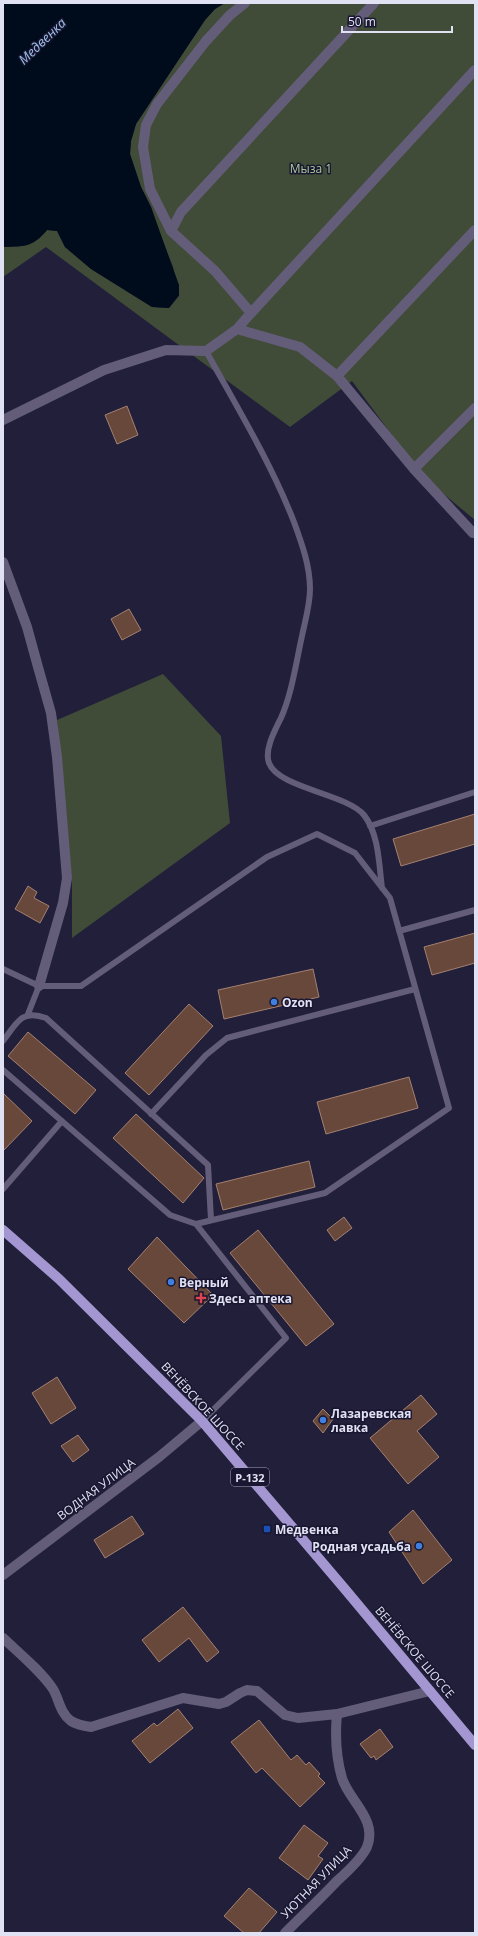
<svg xmlns="http://www.w3.org/2000/svg" width="478" height="1936" font-family="'Open Sans',sans-serif">
<rect width="100%" height="100%" fill="#211f3a"/>
<path fill="#404c38" d="M225 3H475V520L423 477 352 381 290 427 46 247 3 277V247C22 247 34 246 47 230L57 231 65 247 91 269 152 307 169 308 179 296 173 267 162 240 151 207 141 187 130 154 131 141 136 124 205 20 215 9Z
M163 674 221 736 230 823 72 938V883L57 720Z"/>
<path fill="#000c1b" d="M3 3H225L215 9 205 20 136 124 131 141 130 154 141 187 151 207 179 285V295L169 308 152 307 91 269 65 247 57 231 47 230C32 248 25 246 3 247Z"/>
<path fill="#68483a" stroke="#a48171" d="M127 406 138 435 117 444 105 415Z
M129 609 141 630 122 640 111 619Z
M475 814V844L401 866 393 839Z
M28 886 37 892 34 898 49 906 40 923 15 909Z
M475 933V963L432 975 424 947Z
M313 969 319 997 224 1019 218 990Z
M189 1004 213 1026 149 1095 125 1073Z
M28 1032 96 1090 75 1114 8 1056Z
M409 1077 418 1108 326 1134 317 1102Z
M3 1093 32 1121 3 1151Z
M136 1114 204 1178 183 1203 113 1138Z
M309 1161 315 1187 223 1210 216 1184Z
M344 1217 352 1228 335 1241 327 1230Z
M258 1230 334 1324 306 1346 230 1253Z
M157 1237 213 1295 184 1323 128 1269Z
M57 1377 76 1408 51 1424 32 1393Z
M421 1395 437 1414 417 1431 439 1457 408 1484 370 1438Z
M323 1409 333 1419 323 1433 313 1421Z
M78 1435 89 1450 73 1462 61 1446Z
M413 1510 452 1560 423 1584 389 1532Z
M132 1516 144 1534 105 1558 94 1540Z
M183 1607 219 1652 207 1662 189 1638 159 1662 142 1640Z
M178 1709 193 1728 150 1763 132 1741 154 1723 157 1726Z
M259 1720 291 1760 297 1755 306 1765 309 1762 320 1774 318 1776 325 1783 300 1807 262 1768 256 1773 231 1742Z
M380 1729 393 1747 376 1760 374 1756 371 1758 360 1744Z
M304 1825 328 1843 318 1856 323 1859 308 1880 279 1858Z
M249 1888 277 1912 259 1933H244L224 1916Z"/>
<g fill="none" stroke-linecap="round" stroke-linejoin="round">
<path stroke="#635d7a" stroke-width="6" d="M206 351C237 407 271 463 294 522 302 544 310 566 310 589 310 605 305 621 302 636 296 663 292 693 281 718 275 730 264 750 269 763 278 788 347 794 364 815 379 834 379 865 382 888
M370 826 475 792
M399 931 475 910
M3 969 39 986H81L267 857 317 834 355 853 390 898 449 1108 325 1193 196 1224 286 1338 202 1421
M28 1014 39 986
M3 1041C17 1023 21 1009 46 1018L208 1165 211 1220
M3 1070 170 1215 196 1224
M151 1114 206 1055 227 1038 415 989
M3 1189 62 1121"/>
<path stroke="#635d7a" stroke-width="10" d="M171 231 150 189 143 147 146 125 157 104 206 41 230 15 245 3
M251 313 475 70
M237 329 251 313 215 271 171 231 181 212 374 3
M337 376 475 230
M3 420 104 370 166 350 206 351 237 329 300 347 337 376 414 469 473 533H475
M414 469 475 408
M3 562 27 627 38 667 51 713 57 757 67 878 63 903 39 986
M3 1575 159 1457 202 1421
M3 1638C20 1654 40 1670 53 1689 59 1699 60 1713 71 1721 77 1725 84 1726 91 1727L183 1698 219 1704 226 1702 240 1693 247 1690 257 1691 285 1715 298 1718 337 1714
M285 1933C302 1916 320 1899 337 1881 346 1873 362 1858 367 1847 378 1819 349 1801 342 1778 336 1757 335 1735 337 1714L430 1691"/>
<path stroke="#a497d1" stroke-width="10" d="M3 1230 59 1279 202 1421 344 1588 475 1745"/>
</g>
<g fill="#3f7fe0" stroke="#181630" stroke-width="1.5">
<circle cx="274" cy="1002" r="4"/>
<circle cx="171" cy="1282" r="4"/>
<circle cx="323" cy="1420" r="4"/>
<circle cx="419" cy="1546" r="4"/>
</g>
<path fill="#e0444e" stroke="#181630" stroke-width="1.5" d="M199 1292h4v4h4v4h-4v4h-4v-4h-4v-4h4z"/>
<rect fill="#1a4fb4" stroke="#181630" stroke-width="1.5" x="263" y="1525" width="8" height="8" rx="2"/>
<g text-anchor="middle" dominant-baseline="central" stroke-width="3" stroke-linejoin="round" paint-order="stroke">
<rect fill="#181630" stroke="#a4a4b8" stroke-width="1" x="231" y="1468" width="38" height="18" rx="3"/>
<g font-size="11" font-weight="bold" fill="#e0e1f3">
<text x="250" y="1477">Р-132</text>
</g>
<g font-size="12" fill="#adc99a" stroke="#181630">
<text x="311" y="168">Мыза 1</text>
</g>
<g font-size="12" font-weight="bold" fill="#e0e1f3" stroke="#181630" text-anchor="start">
<text x="282" y="1002">Ozon</text>
<text x="179" y="1282">Верный</text>
<text x="209" y="1298">Здесь аптека</text>
<text x="331" y="1413">Лазаревская<tspan x="331" dy="14">лавка</tspan></text>
<text x="275" y="1529">Медвенка</text>
<text x="411" y="1546" text-anchor="end">Родная усадьба</text>
</g>
<g font-size="12" fill="#e0e1f3" stroke="#181630">
<text transform="translate(203 1406) rotate(47)">ВЕНЁВСКОЕ ШОССЕ</text>
<text transform="translate(96 1489) rotate(-37)">ВОДНАЯ УЛИЦА</text>
<text transform="translate(415 1652) rotate(50)">ВЕНЁВСКОЕ ШОССЕ</text>
<text transform="translate(316 1882) rotate(-46)">УЮТНАЯ УЛИЦА</text>
</g>
<g font-size="13" font-style="italic" fill="#9dc3eb" stroke="#181630">
<text transform="translate(42 41) rotate(-44)">Медвенка</text>
</g>
</g>
<rect width="478" height="1936" fill="none" stroke="#e0e1f3" stroke-width="8"/>
<path d="M342 26v6h110v-6" fill="none" stroke="#e0e1f3" stroke-width="2"/>
<text x="348" y="26" font-size="12" fill="#e0e1f3" stroke="#181630" stroke-width="3" paint-order="stroke">50 m</text>
</svg>
